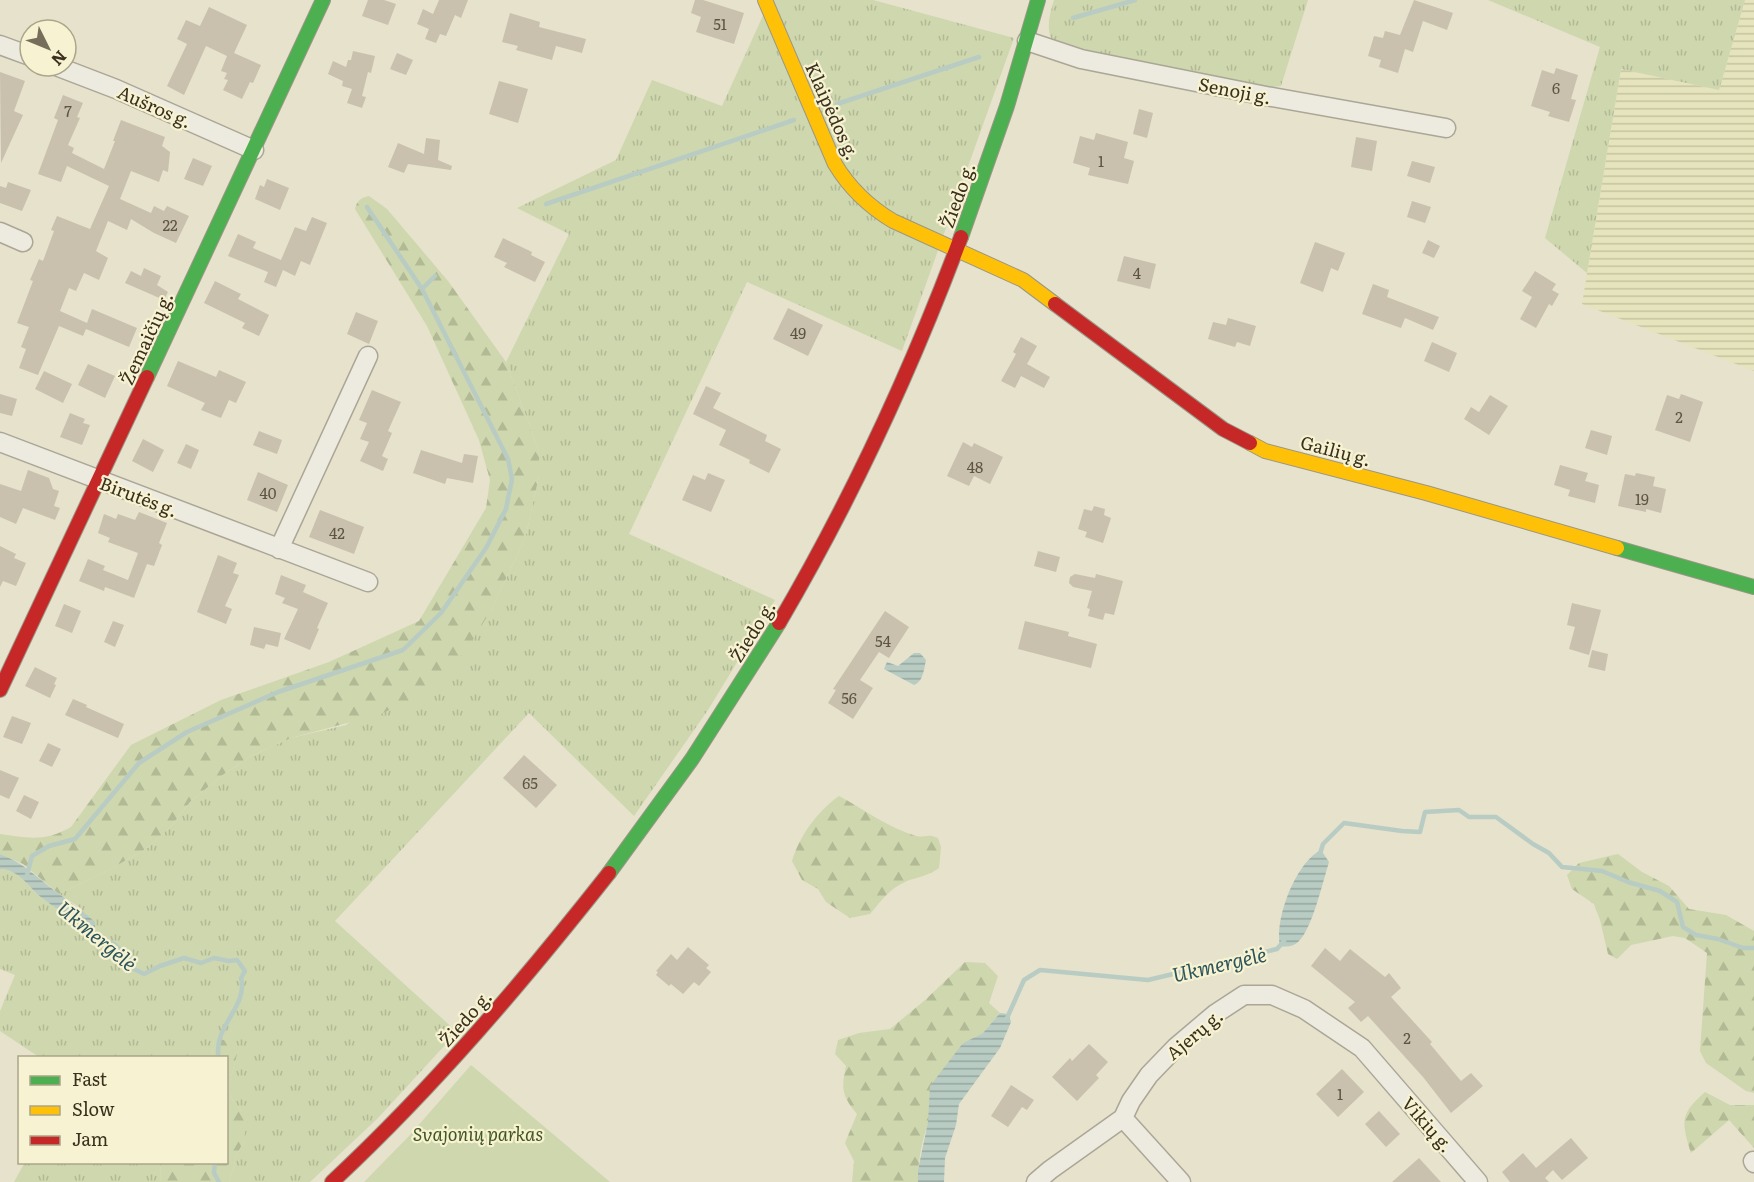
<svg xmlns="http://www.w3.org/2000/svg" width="1754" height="1182" font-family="Literata,serif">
<defs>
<pattern id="farmland-rules" width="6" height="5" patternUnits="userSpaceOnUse" patternTransform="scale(1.5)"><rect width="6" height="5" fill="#e5e4bc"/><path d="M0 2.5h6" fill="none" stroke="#c5c4a1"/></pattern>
<pattern id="grass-tufts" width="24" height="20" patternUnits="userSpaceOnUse" patternTransform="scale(1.5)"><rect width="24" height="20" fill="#cfd7ae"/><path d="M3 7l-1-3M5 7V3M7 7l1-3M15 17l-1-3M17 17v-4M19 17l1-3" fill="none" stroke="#b2b995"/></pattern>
<pattern id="forest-firs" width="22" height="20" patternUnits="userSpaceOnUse" patternTransform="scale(1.5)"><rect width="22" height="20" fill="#cfd7ae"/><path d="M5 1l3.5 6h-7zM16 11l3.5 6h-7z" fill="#b2b995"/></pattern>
<pattern id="water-rules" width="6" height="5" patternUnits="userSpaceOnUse" patternTransform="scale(1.5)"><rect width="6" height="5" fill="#b8ccc3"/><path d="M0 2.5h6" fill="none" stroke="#97a69e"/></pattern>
</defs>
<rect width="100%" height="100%" fill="#e6e2cc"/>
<path fill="url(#farmland-rules)" d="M1745 0H1754V371L1582 304 1621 69 1719 90Z"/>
<path fill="url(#grass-tufts)" d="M770 0H873L1014 38 902 351 747 282 629 534 775 600 708 710 634 816 529 713 335 921 457 1032 378 1118 310 1182H229L237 1154 244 1141 241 1110 233 1101 228 1089 238 1051 214 1038 212 1057H39L0 1031V1011L15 975 0 969V869C19 869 29 888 42 898 56 909 72 918 86 928L82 909 59 894 109 870 149 847 172 825 190 802 221 776 251 756 291 738 346 725 491 610 525 539 539 476V451L506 362 569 234 517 208 616 160 652 80 722 106Z
M1054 0H1308L1281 86 1256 89 1083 53 1053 42C1045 28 1050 14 1054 0Z
M1488 0H1745L1719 90 1621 69 1587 273 1545 238 1600 47Z
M25 1162 160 1163 161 1182H14Z"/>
<path fill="url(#forest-firs)" d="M369 196 387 209 448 281 506 362 539 451V476L525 539 491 610 466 651 414 698 381 714 291 738 251 756 221 776 190 802 172 825 149 847 109 870 59 894 23 864 0 854V834C28 838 45 842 71 827L131 745 221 700 329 662 419 621 486 508 490 480 479 440 427 326 355 209C357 201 360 198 369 196Z
M839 796C863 809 889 828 916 836 925 838 928 833 938 838L941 847 939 868C928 876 918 877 907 881 890 888 881 901 870 914L850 918 826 902 818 889 802 880 792 861C800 835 817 812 839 796Z
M1618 854 1642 872 1669 886 1689 909 1726 915 1754 931V1093L1746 1091 1706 1063 1700 1051 1707 953 1685 938 1673 936 1631 945 1617 959 1608 954 1600 920 1594 904 1572 889 1567 875 1579 863Z
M965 962 985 963 998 976 989 1003 1000 1013 983 1033 963 1043C943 1087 917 1133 918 1182H852L854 1161 845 1143 857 1114C842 1096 841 1089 846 1066L835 1054 838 1040 859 1033 890 1029 924 1001Z
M214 1037 233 1043 238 1051 228 1089 233 1101 241 1110 246 1125 244 1141 237 1154 229 1182H161L160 1163 226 1162V1058L212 1057Z
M1705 1092 1730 1105H1754V1148L1729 1120 1691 1153C1681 1121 1680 1114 1705 1092Z"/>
<path fill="#cfd7ae" d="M471 1065 610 1182H364L410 1135Z"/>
<path fill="url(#water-rules)" d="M914 653H920L926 660C924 669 923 682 914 685L884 669 887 662 898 666Z
M1321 850 1329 862C1323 881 1312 930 1298 942 1292 947 1287 947 1280 946 1274 919 1296 862 1321 850Z
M0 854C26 864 37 878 58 893 71 903 83 911 95 922V930L86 928C72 918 56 909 42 898 29 888 19 869 0 869Z
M1000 1013 1009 1014 1011 1022 1000 1048 959 1104 956 1125 945 1158 944 1182H918V1170L928 1122 930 1086 963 1043 983 1033Z"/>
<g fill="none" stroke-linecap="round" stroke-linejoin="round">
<path stroke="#b8ccc3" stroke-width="4.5" d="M1073 18 1135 0
M837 104 979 57
M546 204 794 120
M422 289 435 276
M1320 854 1323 844 1344 823 1402 831 1420 832 1425 812 1459 810 1469 817H1496L1533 844 1549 853 1562 867 1602 871 1628 882 1660 891 1677 902 1683 927 1696 935 1718 939 1743 948H1754
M27 875 32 856 49 846 75 839 139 763 187 732 278 692 403 650 441 613 486 548 506 509 512 479 508 459 422 289 367 207
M91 927 99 938 114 944 125 954 134 969 144 974 160 966 184 958 201 963 214 958 229 961 237 960 245 971 241 978C247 1000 226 1018 220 1038 218 1044 218 1051 218 1058
M1007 1018 1024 980 1040 970 1148 980 1277 949 1284 941
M215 1162 214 1173 219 1182"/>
</g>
<path fill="#c9c1ad" d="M368 0H384L396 4 388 25 362 16Z
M439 0H468L461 18 455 15 446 36 440 34 436 43 425 39 429 29 417 24 423 9 433 14Z
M695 0H703L744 13 734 44 696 32 701 17 691 13Z
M1414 0 1453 13 1447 30 1423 21 1413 52 1405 49 1398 73 1379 67 1381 60 1368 56 1374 36 1383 38 1385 31 1400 35Z
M209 7 247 25 234 53 261 65 253 83 250 82 242 99 223 90 228 80 224 79 227 73 221 71 227 56 206 46 184 95 167 86 187 44 177 39 186 20 200 26Z
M510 13 540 22 539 27 586 39 582 53 556 46 552 60 516 50 518 46 502 42Z
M353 51 375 56 371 73 368 72 362 96 366 97 362 108 347 103 352 89 342 86 343 81 328 74 333 61 346 67 348 60H351Z
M397 53 413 60 406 75 390 69Z
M1556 68 1578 75 1571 99 1576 100 1569 122 1548 116 1550 112 1531 106 1542 70 1554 74Z
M0 72 25 81 14 111 23 115 1 163Z
M499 81 528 89 518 123 489 114Z
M63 95 83 103 77 117 80 118 68 145 74 148 72 153 104 169 115 141H113L121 120 165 137 162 146 170 152 168 172 163 170 159 182 131 171 120 199 151 213 154 206 164 211 167 206 189 216 176 243 154 233 131 219 127 230 108 221 96 251 108 258 99 280 84 273 76 291 69 288 60 311 87 323 92 309 137 328 129 347 86 329 83 336 59 326 38 375 19 368 26 349 21 347 29 327 17 323 33 281 30 280 39 259 43 261 54 231 51 230 57 216 90 229 109 186 67 166 61 182 38 174 58 120 54 118Z
M1139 109 1153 113 1147 138 1133 134Z
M1096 133 1128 142 1124 158 1134 161 1128 184 1088 175 1090 168 1073 163 1080 136 1094 140Z
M1356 137 1377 141 1372 171 1351 167Z
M426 138 440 140 438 160 452 166 451 170 408 164 404 173 388 167 398 143 424 154Z
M193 158 212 166 203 186 184 179Z
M1412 161 1435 167 1430 183 1407 176Z
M267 179 289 188 280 210 255 199 260 185 264 187Z
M8 182 31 190 22 211 0 203V186L6 188Z
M1412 201 1431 207 1425 223 1407 217Z
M312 217 327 223 310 265 301 261 295 276 283 270 276 287 264 282 268 272 228 256 238 234 256 242 253 248 281 260 295 227 306 231Z
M503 238 532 252 531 255 545 262 535 282 504 267 507 263 494 257Z
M1428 240 1440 246 1434 258 1422 253Z
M1315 242 1345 253 1338 271 1331 268 1323 292 1300 283Z
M1124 256 1156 264 1150 289 1117 281Z
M144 268 161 276 157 285 168 292 164 300 125 283 131 271 141 276Z
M1535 271 1556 284 1552 290 1559 294 1552 306 1549 304 1536 328 1520 319 1532 297 1522 291Z
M215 281 241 294 238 299 269 315 259 336 242 328 245 323 204 303Z
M1373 284 1389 290 1387 297 1439 317 1433 330 1405 318 1401 328 1362 314Z
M788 308 823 325 808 356 773 339Z
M356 312 378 321 369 344 347 334Z
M1228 318 1256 326 1250 346 1237 342 1235 347 1208 339 1213 322 1226 325Z
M1021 337 1037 346 1027 364 1050 377 1044 388 1021 376 1015 388 1001 381 1016 354 1013 352Z
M1432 342 1457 353 1449 372 1424 361Z
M178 361 216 377 219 370 246 382 236 403 229 400 221 418 201 410 205 403 167 386Z
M88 364 115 376 105 398 78 385Z
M44 371 72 384 63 403 35 389Z
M706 386 721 393 713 408 767 435 765 441 781 449 769 473 749 463 750 460 719 445 726 430 693 414Z
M372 390 401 402 388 431 392 433 382 456 388 459 383 471 360 461 369 442 360 439 367 423 359 420Z
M0 394 17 399 12 416 0 413Z
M1681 394 1703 402 1690 442 1655 430 1667 395 1679 399Z
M1490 395 1508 406 1489 435 1464 419 1471 407 1479 412Z
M70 413 85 419 83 423 90 425 82 445 60 437Z
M1591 430 1612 436 1607 455 1585 448Z
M259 431 282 440 277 454 253 445Z
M143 439 164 450 153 472 132 461Z
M963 442 972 447 974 443 1003 457 990 484 974 476 969 486 947 476Z
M186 444 199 450 191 469 177 463Z
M421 450 462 463 464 454 478 456 473 483 447 478 445 484 413 473Z
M1560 465 1588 473 1585 481 1599 485 1595 503 1568 496 1570 490 1554 485Z
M28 470 49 478 53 489 59 491 54 506 60 508 55 520 23 508 16 524 0 517V484L21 491Z
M258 472 288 485 277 512 247 500Z
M708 473 725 480 711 512 682 500 693 475 705 480Z
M1636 473 1655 477 1653 486 1666 489 1661 513 1646 509V512L1618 506 1625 474 1635 476Z
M1094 506 1105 509 1104 515 1111 518 1103 543 1085 537 1087 532 1078 529 1084 509 1092 511Z
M320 510 364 527 354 554 309 537Z
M139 512 167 523 159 543 162 545 154 566 147 564 134 598 105 587 104 591 79 581 88 559 105 566 103 570 128 580 138 553 108 542 110 538 98 533 104 514 116 519 118 514 135 520Z
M0 546 16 554 14 558 26 563 16 586 3 581 0 587Z
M1038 551 1060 557 1056 572 1034 566Z
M218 555 237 563 233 573 239 575 225 606 232 609 226 624 197 612Z
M1075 574 1095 578 1096 574 1123 581 1114 615 1105 613 1103 620 1088 616 1090 609 1087 608 1092 591 1073 587 1069 583 1070 577Z
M281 575 306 585 303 592 328 603 317 628 319 629 310 650 284 639 298 609 282 603 285 598 275 594Z
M1572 603 1601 610 1589 655 1569 649 1575 627 1567 625Z
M64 604 81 611 72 633 55 626Z
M885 611 909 627 889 658 879 652 860 680 873 688 853 719 828 703 836 690 833 689Z
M113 621 124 625 115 647 104 642Z
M1025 621 1069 632 1068 636 1097 644 1091 668 1018 649Z
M254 627 281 633 278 647 266 644 264 649 250 645Z
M1592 650 1608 654 1605 671 1588 667Z
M35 667 57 678 54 684 56 685 50 698 25 686Z
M73 699 87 705 86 707 124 724 118 738 65 715Z
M12 716 31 723 22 744 3 737Z
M48 743 61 749 52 767 39 761Z
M524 755 557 785 536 808 503 778Z
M0 770 19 778 9 799 0 795Z
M24 795 39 802 31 819 16 811Z
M688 947 709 965 706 968 711 972 699 986 694 982 683 994 671 984 669 986 656 975 658 972 656 971 671 954 677 960Z
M1325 948 1340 961 1350 949 1385 977 1389 973 1401 988 1391 997 1432 1042 1430 1044 1461 1081 1471 1073 1483 1086 1451 1113 1423 1077 1368 1016 1361 1022 1348 1008 1355 1002 1311 966Z
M1089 1044 1108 1062 1096 1075 1099 1078 1077 1101 1052 1077 1070 1058 1072 1061Z
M1342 1069 1364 1092 1338 1117 1316 1094Z
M1011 1085 1034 1100 1027 1110 1022 1107 1008 1127 991 1116Z
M1379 1111 1400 1134 1386 1147 1365 1124Z
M1571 1138 1588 1158 1562 1180 1553 1170 1545 1178 1549 1182H1510L1502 1172 1523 1153 1536 1168Z
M1419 1158 1441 1182H1392Z"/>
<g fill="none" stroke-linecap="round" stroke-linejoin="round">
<g stroke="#aba696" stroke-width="21">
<path id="street" d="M1027 41 1081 59 1266 96 1446 128
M0 45 30 56
M56 66 116 89 254 150
M0 232 23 242
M0 442 368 582
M279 549 368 356
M1123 1118 1181 1182
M1753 1161 1754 1163
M1036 1182 1050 1170 1123 1118 1131 1101 1149 1075 1176 1047 1215 1014 1244 995H1272L1304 1009 1362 1048 1478 1182"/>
</g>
<g stroke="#9a9686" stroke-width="16">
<path id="fast" d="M961 237 1007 106 1038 0
M147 377 323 0
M1617 548 1754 587
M609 873 692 759 779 623"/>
</g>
<g stroke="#9a9686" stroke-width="16">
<path id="slow" d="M765 0 835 164C850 189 868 206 893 221L1023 280 1055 304
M1250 443 1265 451 1426 493 1617 548"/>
</g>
<g stroke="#9a9686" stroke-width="16">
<path id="jam" d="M1055 304 1223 429 1250 443
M779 623C851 500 911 371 961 237
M0 690 147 377
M332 1182C433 1088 523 982 609 873"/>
</g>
<use href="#street" stroke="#edebdf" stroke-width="18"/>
<use href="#fast" stroke="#4caf50" stroke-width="14"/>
<use href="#slow" stroke="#ffc107" stroke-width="14"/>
<use href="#jam" stroke="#c62828" stroke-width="14"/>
</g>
<g text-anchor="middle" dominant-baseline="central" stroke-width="4.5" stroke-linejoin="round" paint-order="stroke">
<g font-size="15" fill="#5e5441">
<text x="720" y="23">51</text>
<text x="1556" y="87">6</text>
<text x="68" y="110">7</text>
<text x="1101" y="160">1</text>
<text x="170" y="224">22</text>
<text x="1137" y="272">4</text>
<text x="798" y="332">49</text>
<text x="1679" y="416">2</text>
<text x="975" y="466">48</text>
<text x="268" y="492">40</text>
<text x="1642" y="498">19</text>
<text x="337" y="532">42</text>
<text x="883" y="640">54</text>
<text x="849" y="697">56</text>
<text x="530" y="782">65</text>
<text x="1407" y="1037">2</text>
<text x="1340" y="1093">1</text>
</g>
<g font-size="18" fill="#3a301d" stroke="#f7f3d2">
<text transform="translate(1235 90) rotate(11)">Senoji g.</text>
<text transform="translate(155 106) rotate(24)">Aušros g.</text>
<text transform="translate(833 111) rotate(66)">Klaipėdos g.</text>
<text transform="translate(957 195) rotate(-70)">Žiedo g.</text>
<text transform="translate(146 338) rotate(-65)">Žemaičių g.</text>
<text transform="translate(1336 450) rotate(15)">Gailių g.</text>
<text transform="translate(139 496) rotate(21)">Birutės g.</text>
<text transform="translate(752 631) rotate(-58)">Žiedo g.</text>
<text transform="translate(465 1018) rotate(-48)">Žiedo g.</text>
<text transform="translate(1194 1034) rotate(-40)">Ajerų g.</text>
<text transform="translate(1428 1124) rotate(49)">Vikių g.</text>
</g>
<g font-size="18" font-style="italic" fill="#405723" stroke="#f7f3d2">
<text x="478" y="1133">Svajonių parkas</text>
</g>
<g font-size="20" font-style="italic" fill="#2c545a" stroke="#f7f3d2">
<text transform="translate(98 935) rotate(40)">Ukmergėlė</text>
<text transform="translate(1219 963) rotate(-13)">Ukmergėlė</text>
</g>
</g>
<rect x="18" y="1056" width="210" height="108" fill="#f7f3d2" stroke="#aba58a" stroke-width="1.5"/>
<rect x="30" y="1076" width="30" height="9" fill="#4caf50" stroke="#aba58a" stroke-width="1.5"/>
<text x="72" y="1086" font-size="18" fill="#3a301d">Fast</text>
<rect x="30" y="1106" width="30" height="9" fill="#ffc107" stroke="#aba58a" stroke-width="1.5"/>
<text x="72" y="1116" font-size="18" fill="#3a301d">Slow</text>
<rect x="30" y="1136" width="30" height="9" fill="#c62828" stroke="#aba58a" stroke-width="1.5"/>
<text x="72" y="1146" font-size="18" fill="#3a301d">Jam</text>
<g transform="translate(48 48) rotate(133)"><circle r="28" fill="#f7f3d2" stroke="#aba58a" stroke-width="1.5"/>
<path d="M0-4.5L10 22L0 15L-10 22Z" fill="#766e5a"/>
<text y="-9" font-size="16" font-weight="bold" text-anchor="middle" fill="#3a301d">N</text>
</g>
</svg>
